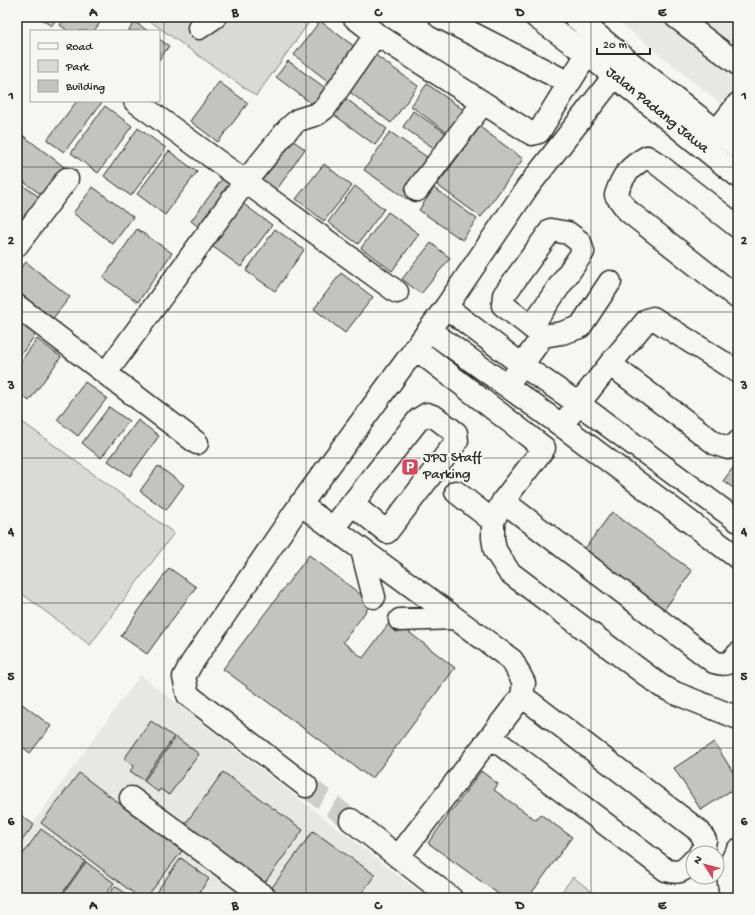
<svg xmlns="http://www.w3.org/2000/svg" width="755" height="915" font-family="'Gochi Hand',sans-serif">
<rect width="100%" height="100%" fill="#f6f6f2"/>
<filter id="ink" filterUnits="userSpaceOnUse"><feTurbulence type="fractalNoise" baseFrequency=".025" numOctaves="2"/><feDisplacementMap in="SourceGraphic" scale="8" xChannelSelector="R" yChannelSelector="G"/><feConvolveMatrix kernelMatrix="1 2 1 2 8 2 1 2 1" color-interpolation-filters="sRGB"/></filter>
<g filter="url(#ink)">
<path fill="#e7e7e3" d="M613 17H738V118Z
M140 675 427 898H17V845Z"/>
<path fill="#d9d9d5" stroke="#828280" d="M144 17H313L256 96Z
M17 418 174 533 90 645 17 590Z
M573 877 600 898H557Z"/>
<path fill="#c3c3c0" stroke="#2b2b2b" d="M39 17H58L51 26Z
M66 17H104L94 31H68L60 25Z
M320 21 359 50 333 85 294 55Z
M135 22 148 31H128Z
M159 39 169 46 159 60Z
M374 54 418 86 391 123 347 90Z
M288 61 331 92 319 109 276 77Z
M219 82 248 103 218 142 190 121Z
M427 84 468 113 452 136 411 106Z
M345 98 387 129 375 145 333 114Z
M77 101H103L64 152 47 140Z
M105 106 132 126 98 173 71 153Z
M413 111 452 137 441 153 403 127Z
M480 127 523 159 481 217 437 185Z
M138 128 166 148 131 196 104 176Z
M17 131 67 169 46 198 17 177Z
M390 132 433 161 407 199 364 170Z
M289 138 305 149 273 195 257 184Z
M169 151 197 172 165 215 137 194Z
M324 164 352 186 324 221 296 199Z
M222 179 236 189 205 232 191 221Z
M17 181 42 199 26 221 17 214Z
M355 186 384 209 358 244 328 222Z
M93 187 133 217 113 244 73 213Z
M434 188 477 219 462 240 419 210Z
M242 203 272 225 241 267 212 246Z
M388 212 419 234 392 271 361 248Z
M137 229 172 253 138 302 103 278Z
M275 229 304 250 275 291 246 271Z
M431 243 450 258 421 294 402 279Z
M26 262 70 297 50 322 17 296V273Z
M341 273 373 297 345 333 314 309Z
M17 320 36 334 17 360Z
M37 339 61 357 29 401 17 392V367Z
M85 382 107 398 78 436 57 420Z
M109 407 129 421 101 458 82 443Z
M138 420 159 436 130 476 108 461Z
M738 461V491L723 481Z
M158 466 184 485 166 510 140 491Z
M612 512 692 571 664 610 583 551Z
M309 555 372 603 343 642 363 658 392 619 455 668 372 779 223 669Z
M169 568 196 587 147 654 121 636Z
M17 700 51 726 30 753 17 743Z
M151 721 174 737 143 780 130 771 134 766 124 759Z
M176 737 199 754 169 795 160 789 158 792 144 781Z
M714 742 738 780V786L701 810 674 768Z
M481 771 498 784 494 790 536 820 540 814 572 837 528 898H504L428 843Z
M223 772 303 830 263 885 183 827Z
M79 773 182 851 146 898H140L41 823Z
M17 812 34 825 17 847Z
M41 829 85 861 59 898H17V862Z
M313 831 375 875 358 898H275L268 893Z
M181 858 209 879 195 898H152Z
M86 862 114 883 103 898H60Z
M115 886 132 898H106Z"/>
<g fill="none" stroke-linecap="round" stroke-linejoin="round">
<path stroke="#cdcdca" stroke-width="22" stroke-dasharray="22 11" stroke-linecap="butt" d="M306 786 351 820"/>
<g stroke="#2b2b2b" stroke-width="25">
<path id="minor" d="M354 17 376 34
M440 17 569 83
M676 17 738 64
M199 28 215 17
M135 101 397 292
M705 146 738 104
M417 190 483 103
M738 227 655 162 647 157C629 167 622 176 616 195L628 211 738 298
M17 245 67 179
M17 306 197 443
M446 307 522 365 579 404 738 521
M429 330 561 425 738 558
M543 336 562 333 580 327 610 282
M415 348 544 448 503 501 714 662C727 666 729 663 738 654
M610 364 716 444 728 448 735 445 738 442
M106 373 245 182 288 129 298 120 317 114 325 108 376 34 532 134 539 132 597 38
M513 377 543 336 503 305 504 295 551 230 568 233 580 242 583 252 531 327
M569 416 610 364 647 320 653 318 738 372
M456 492 493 521
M503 501 493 521V538L495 550 509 572 661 686 675 693 738 718
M300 504 512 660 524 683 522 696 398 857
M333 528 419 419 427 414 435 417 456 433 457 441 387 532 352 504
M362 550 374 597
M400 620 453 618
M522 696 699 831 705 840 703 850 700 853
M491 737 666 870C679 874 684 871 693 861
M306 786 188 695 184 677 191 664 295 512 446 307 527 188 626 61
M131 798 266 898
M351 820 451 898
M732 898C727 880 727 865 738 850"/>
</g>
<g stroke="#2b2b2b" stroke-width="25">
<g id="major">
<path id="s1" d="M536 17 587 54 738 176"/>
<path d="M575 17 627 60 738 148"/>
</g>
</g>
<use href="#minor" stroke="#f6f6f2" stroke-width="22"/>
<use href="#major" stroke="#f6f6f2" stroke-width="22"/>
</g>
</g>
<path fill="none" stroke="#2b2b2b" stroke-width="1" stroke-opacity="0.55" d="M164 17V898M306 17V898M449 17V898M591 17V898M17 167H738M17 312H738M17 458H738M17 603H738M17 748H738"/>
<defs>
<g id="parking-square" transform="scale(0.9)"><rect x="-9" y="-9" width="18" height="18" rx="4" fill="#d1495b" stroke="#f6f6f2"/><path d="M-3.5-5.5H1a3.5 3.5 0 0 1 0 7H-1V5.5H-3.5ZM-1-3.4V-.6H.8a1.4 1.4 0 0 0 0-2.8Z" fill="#fff"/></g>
</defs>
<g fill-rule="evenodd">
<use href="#parking-square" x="410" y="467"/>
</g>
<g text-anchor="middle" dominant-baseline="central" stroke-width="4" stroke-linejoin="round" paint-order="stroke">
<g font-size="15" fill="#2b2b2b" stroke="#f6f6f2">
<text stroke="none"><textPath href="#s1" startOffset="153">Jalan Padang Jawa</textPath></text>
</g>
<g font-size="15" fill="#2b2b2b" stroke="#f6f6f2" text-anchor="start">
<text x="423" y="458">JPJ Staff<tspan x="423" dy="17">Parking</tspan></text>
</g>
</g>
<rect width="755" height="915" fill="none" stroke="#f6f6f2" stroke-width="44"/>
<rect x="30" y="30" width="130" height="72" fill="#f6f6f2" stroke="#a5a5a2"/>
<rect x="38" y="43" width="20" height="6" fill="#f6f6f2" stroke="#a5a5a2"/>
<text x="66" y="50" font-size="12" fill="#2b2b2b">Road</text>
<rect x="38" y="60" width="20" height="12" fill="#d9d9d5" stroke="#a5a5a2"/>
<text x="66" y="70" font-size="12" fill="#2b2b2b">Park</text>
<rect x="38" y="80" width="20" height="12" fill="#c3c3c0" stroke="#a5a5a2"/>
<text x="66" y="90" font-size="12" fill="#2b2b2b">Building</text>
<g transform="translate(705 865) rotate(306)"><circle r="19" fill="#f6f6f2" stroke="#a5a5a2"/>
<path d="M0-3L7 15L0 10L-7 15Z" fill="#d1495b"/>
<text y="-6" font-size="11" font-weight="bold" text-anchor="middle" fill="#2b2b2b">N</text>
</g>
<path d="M597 48v6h53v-6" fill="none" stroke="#2b2b2b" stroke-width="2"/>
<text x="603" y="48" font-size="12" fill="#2b2b2b" stroke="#f6f6f2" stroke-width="3" paint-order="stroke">20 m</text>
<rect x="22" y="22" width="711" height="871" fill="none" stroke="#2b2b2b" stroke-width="1.5"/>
<g font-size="13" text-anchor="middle" font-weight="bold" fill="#2b2b2b">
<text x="93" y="16">A</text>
<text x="235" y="16">B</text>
<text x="378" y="16">C</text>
<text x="520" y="16">D</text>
<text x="662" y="16">E</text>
<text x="11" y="99">1</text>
<text x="744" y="99">1</text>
<text x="11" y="244">2</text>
<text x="744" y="244">2</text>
<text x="11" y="389">3</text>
<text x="744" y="389">3</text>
<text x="11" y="535">4</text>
<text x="744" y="535">4</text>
<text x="11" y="680">5</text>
<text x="744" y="680">5</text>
<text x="11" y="825">6</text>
<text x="744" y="825">6</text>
<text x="93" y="909">A</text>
<text x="235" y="909">B</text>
<text x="378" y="909">C</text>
<text x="520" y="909">D</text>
<text x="662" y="909">E</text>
</g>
</svg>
